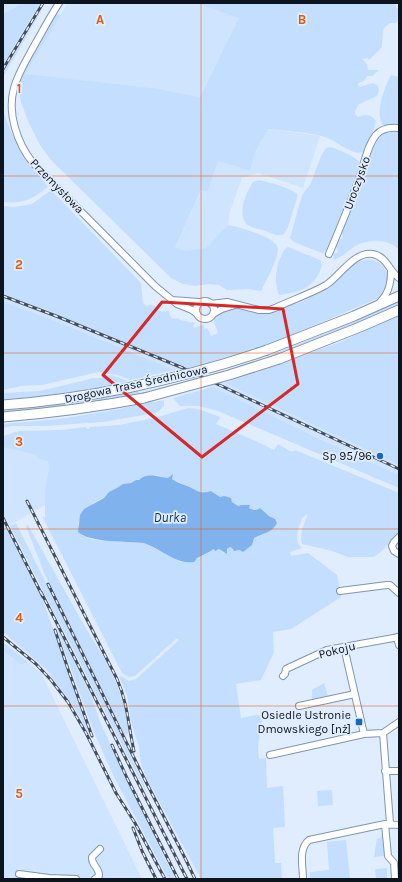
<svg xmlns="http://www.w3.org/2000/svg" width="402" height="882" font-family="Karla,sans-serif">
<rect width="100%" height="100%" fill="#e0edfe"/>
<path fill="#cee4ff" d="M3 3H23L3 14Z
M40 3H45L3 72V65Z
M68 3H196L240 17 200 97 153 88 24 74Z
M268 129 320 136 303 188 258 173 242 178 229 214 228 225 206 248 185 251 175 247 202 189 208 191 218 161 249 171 254 154Z
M3 295 52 313 225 383 399 465V475L157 363 53 320 3 302Z
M3 447 32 454H35L39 458 44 461H48L49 468 45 491V505L3 529Z
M3 650 21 665 28 662 41 673 142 879H3Z"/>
<path fill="#c3defe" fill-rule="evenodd" d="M23 3H40L3 65V14Z
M196 3H386L395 4 397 8 399 7V20L396 23H390L383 29 382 47 369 60 368 58 362 59 367 64 368 70H379L372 76H367L364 81 358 83V85L360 87 373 83 378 86 379 90 377 96 359 104 355 111V114L358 117C364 113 372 115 376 121 373 132 370 141 365 152 353 156 340 144 330 139 315 132 286 131 268 129L254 154 250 171 218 161 208 191 201 190 175 247 185 251 206 248 228 225C238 227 279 237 278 250 277 261 266 281 261 291L249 289 227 290 219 285 208 284 195 286 183 284 171 278 51 160 40 145 28 121 21 102 18 86 23 73 56 14 61 15 25 74 153 88 200 97 239 18Z
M42 9V10L3 77V72Z
M391 75 399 77V126L383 125C374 113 385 86 391 75Z
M3 110C11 139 29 163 48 187 32 199 24 204 3 202Z
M399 129V250C389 238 368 239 355 246 348 251 342 257 334 260L333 253H337L338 251 335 245 336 242 343 238V235L340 232 375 141C381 132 389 131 399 129Z
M330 147C335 148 357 157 359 162 360 164 360 166 360 168L327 250 325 252 322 253 294 242 290 238 302 195 310 185 321 156 326 148Z
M259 180C267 182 293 188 298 195L288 227 284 234C276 237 271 233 263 230 259 229 252 228 248 225 236 216 246 192 253 182Z
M51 190 141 283 143 303 146 306 151 305 155 306C158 312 162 312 169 311L170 316 173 319 178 318 180 320 195 323 193 327 194 328 204 324V329L207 328 211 336 218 333 214 322 216 315 232 308 261 314 268 313 276 311 293 303 296 304 308 299 309 296C317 291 326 288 334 282 346 274 358 254 375 261 380 263 384 267 386 271 391 282 386 289 381 297L282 339 249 351 188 368 52 313 3 295V206L14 207 32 204Z
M288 247 320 260 322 265C316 287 301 292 279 295 273 280 276 261 286 248Z
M399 301V304L341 330 272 357H267L326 333Z
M3 302 53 320 174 370 130 380 118 375 98 372 42 385 21 386 3 390Z
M399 315V465L225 383 338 343Z
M109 375 117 377 128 381 115 384V385L111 386 43 396 3 400V393L40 391 82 381 92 378H101Z
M212 387 322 440 399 475V488L218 411 198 406H180L173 398Z
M137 391 140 393 78 405 3 413V411L78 402Z
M164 400V406L159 411 155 413 103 422 43 426H12L3 428V424L60 419 120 409 152 401 155 402Z
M188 408 198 409 220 417V418L216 424 258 442 274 450 278 444 292 452 295 450 399 493V535L378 554 373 557H348L332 551 302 544C299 535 304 523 308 514L302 518C299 527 293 541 302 548L290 552 291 556 308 553 337 575 341 597 291 629 273 632 274 652 261 680 236 684 241 718 256 715 262 716 258 748 259 759 266 758 267 788 283 786 285 827 273 828 275 863H281L282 879H201L148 781 141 764 139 747 131 722 127 695 119 677 121 676 129 681 136 679 179 640 177 638 135 676 129 677 122 673 42 516 45 518V491L49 468 48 461C42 461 39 459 35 454H32L3 447V436L19 431 63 430 85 427 88 429 90 427 119 425 155 418ZM157 475C162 477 168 477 173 479 184 484 198 496 211 491L220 497 232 500V502L238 506 241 505 251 509 258 510 275 519V527L262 535 254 538 252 545 240 550 235 551 232 548 230 547 224 553 219 549 212 550 211 551 191 562H180L145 543 93 540 81 535 78 524 80 519 93 503 136 480Z
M16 523 97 685 142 780 148 796 10 526Z
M28 525 85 627 106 661 116 682 124 705 129 733 125 735 45 575 26 526Z
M7 527 42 598 93 740 74 707 46 669 3 632V529Z
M54 621 91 696 101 724 137 801 175 879H168L113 775 94 732 82 700Z
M3 642 28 662 21 665 3 650Z
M324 683 328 696 312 701V690Z
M332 790 333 805 318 806 317 791Z
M382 830 384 856 374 857 377 839 381 837Z
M346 840 350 879H310V872L329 870 327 842Z
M387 868V879H376L375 869Z"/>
<path fill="#80b3ed" d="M173 474 172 479C176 482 182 484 187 486 195 489 200 495 211 491L220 497 224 496 231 498 232 502 238 506 241 505H250L249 508C252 510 257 511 260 508L269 516 275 519 277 523C273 532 262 534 254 538L252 545 243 552 240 550 234 551 232 548 230 547 227 549V554L219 549 215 551 214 549 212 550 211 551 197 558 194 562C179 564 168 555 155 548 151 546 147 544 144 543 127 541 90 543 78 532L80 515 84 509 104 498 109 492 117 488 123 484 131 483 136 480H139C147 472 158 477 168 478Z"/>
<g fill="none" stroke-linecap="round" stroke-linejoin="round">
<g stroke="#8095ae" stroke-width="8">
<path id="street" d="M59 3C50 17 42 32 34 46 27 59 18 73 14 88 7 113 17 143 33 163L155 286 177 304 192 310 196 313
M329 254C340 228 351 202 360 176 365 162 367 146 376 135 382 128 390 127 399 128
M172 300 199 302
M196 310a9 9 0 1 1 18 0a9 9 0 1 1-18 0Z
M380 302C389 293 391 283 391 271
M211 304 227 302 259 310H269L275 308C292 300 310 294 326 285 340 276 354 251 373 254 387 257 389 271 399 278
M213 314 222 309 235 305
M399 537 394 542 392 546 394 551 399 554
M340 591 387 585H390L399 593
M397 637 399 645
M344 647 364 734
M283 676 285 674 286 669 327 650 399 637
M299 706 355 694
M383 733 390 823
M270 755 364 734 383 733 399 722
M385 771H399
M385 824 388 856 394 863 395 879
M19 874 49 878 76 879
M95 879 99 876C100 868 91 865 92 857L100 849
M303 879C303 866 298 849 309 840L385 824 399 825"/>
</g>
<g stroke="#8095ae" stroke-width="11">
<path id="primary" d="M267 350 354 316 399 296
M279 359 360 327 399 310
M3 405C45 402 86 396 127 388
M3 417C50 413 97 407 144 398"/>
</g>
<use href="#street" stroke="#fff" stroke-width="6"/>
<use href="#primary" stroke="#fff" stroke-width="9"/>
<g stroke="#444d59" stroke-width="3">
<path id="rail" d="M3 69 43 3
M3 296 56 316 183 368 399 469
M27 501 117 679C128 704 128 725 134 751
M3 518 43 597
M48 584 143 776 186 860 195 879
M41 592 187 879
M55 630 68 669 92 736
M3 637 36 664 51 680 68 702 86 733 116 793 135 823 165 879
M112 745 127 778 178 879
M133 828 142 851 156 879"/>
</g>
<use href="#rail" stroke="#e0edfe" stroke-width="1.5" stroke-dasharray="4.5" stroke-linecap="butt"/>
<g stroke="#8095ae" stroke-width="11" stroke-linecap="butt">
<path id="primary-bridge" d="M127 388C175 378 221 366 267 350
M144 398 229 375 279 359"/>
</g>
<use href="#primary-bridge" stroke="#fff" stroke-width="9"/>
</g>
<path fill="none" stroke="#d62828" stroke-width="3" stroke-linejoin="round" d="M162 302 283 309 298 384 202 457 103 375Z"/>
<path fill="none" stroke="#e8590c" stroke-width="1" stroke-opacity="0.55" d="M201 3V879M3 176H399M3 353H399M3 529H399M3 706H399"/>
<g fill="#1769b7" stroke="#e0edfe" stroke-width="1.5">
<circle cx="380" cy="456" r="4"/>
<rect x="355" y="718" width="8" height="8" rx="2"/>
</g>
<g text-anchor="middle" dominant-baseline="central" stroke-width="3.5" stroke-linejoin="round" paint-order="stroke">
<g font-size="12" fill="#0c141d" stroke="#e0edfe">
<text transform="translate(357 183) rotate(-70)">Uroczysko</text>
<text transform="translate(57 186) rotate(46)">Przemysłowa</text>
<text transform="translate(136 384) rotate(-12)">Drogowa Trasa Średnicowa</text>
<text transform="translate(337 650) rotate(-14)">Pokoju</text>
</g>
<g font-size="12" fill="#0c141d" stroke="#e0edfe" text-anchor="end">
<text x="372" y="456">Sp 95/96</text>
<text x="351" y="715">Osiedle Ustronie<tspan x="351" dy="14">Dmowskiego [nż]</tspan></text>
</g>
<g font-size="13" font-style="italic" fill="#0d3157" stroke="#e0edfe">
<text x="170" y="517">Durka</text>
</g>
</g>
<g font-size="13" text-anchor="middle" font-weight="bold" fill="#e8590c" stroke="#e0edfe" stroke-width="3.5" stroke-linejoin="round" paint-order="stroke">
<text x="100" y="24">A</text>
<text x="302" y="24">B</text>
<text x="19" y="93">1</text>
<text x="19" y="269">2</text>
<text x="19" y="446">3</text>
<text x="19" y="622">4</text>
<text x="19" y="798">5</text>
</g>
<rect width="402" height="882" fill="none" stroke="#0c141d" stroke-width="8"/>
</svg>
